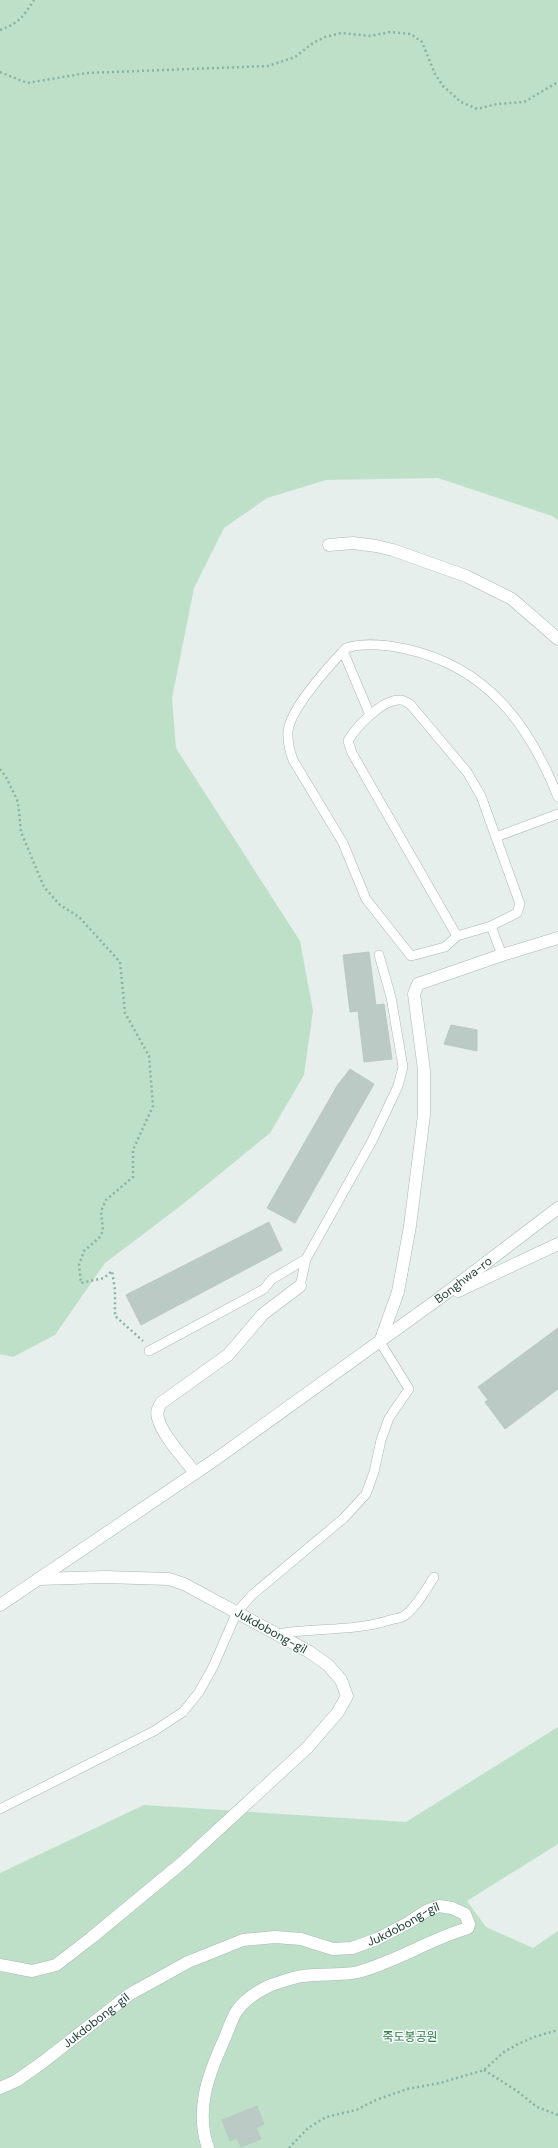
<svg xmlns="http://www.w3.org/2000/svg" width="558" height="2148" font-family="'DM Sans','Noto Sans KR',sans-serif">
<rect width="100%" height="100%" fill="#e6efeb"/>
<path fill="#bfe0c8" d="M0 0H558V520L552 516 438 478 326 480 267 498 224 528 194 588 172 698 176 748 300 941 313 1011 304 1075 270 1133 183 1204 105 1263 55 1335 13 1357 0 1354Z
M558 1727V1844L467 1901 486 1927 533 1948 558 1931V2148H0V1873L144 1805 406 1822Z"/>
<path fill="#bbcac4" stroke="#b8c9c2" d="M369 952 376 1005 384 1004 392 1059 364 1062 358 1011 350 1012 343 955Z
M451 1025 477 1030V1051L444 1044Z
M350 1069 374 1084 295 1223 267 1208 337 1086Z
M269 1222 282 1250 141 1325 126 1295Z
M558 1328V1389L505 1429 485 1402 488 1400 478 1387Z
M257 2106 264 2124 256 2128 261 2139 241 2147 237 2138 230 2141 222 2120Z"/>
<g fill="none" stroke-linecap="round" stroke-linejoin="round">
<g stroke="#a8b8b2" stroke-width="10">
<path id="service" d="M343 651 370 715
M496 837 558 814
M457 936 352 753 348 741C356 727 383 698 401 700 404 700 407 703 410 704L467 772 481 796 520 904 517 913 491 926
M502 955 491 926 457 936 445 947 411 956 366 899 343 843 293 760C289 749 286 737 289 726 295 704 330 665 346 648 366 642 387 645 406 649 487 667 529 724 558 797
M300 1286 306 1259 372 1141 398 1086 403 1067 391 997 379 955
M149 1351 264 1289 272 1279 306 1259
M277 1634C315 1627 353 1632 390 1620 394 1619 401 1618 404 1616 416 1608 427 1588 434 1577
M0 1809 154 1731 183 1712 199 1692 213 1667 237 1612 252 1595 344 1518 366 1494 374 1472 381 1440 389 1418 409 1389 380 1342"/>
</g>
<g stroke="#a8b8b2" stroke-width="13">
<g id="minor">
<path d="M329 545 353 543 376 546 393 550 466 576 512 599 558 639"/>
<path d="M380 1342 398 1292 410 1226 424 1115V1070L414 994 418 984 502 955 558 938"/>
<path d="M195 1473C184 1458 162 1435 158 1418 156 1412 158 1408 161 1403L228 1355 263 1314 300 1286"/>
<path d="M0 1965 32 1971 56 1965 91 1938 183 1862 307 1748 338 1712 347 1696 341 1680 328 1665 308 1651 184 1584 169 1579 105 1577 38 1579"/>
<path id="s1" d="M0 2088 16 2081 43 2062 130 1994 188 1962 243 1940 275 1937 301 1939 333 1949 352 1948 377 1939 408 1923 426 1911 439 1906 452 1908 465 1914 469 1924 468 1928C430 1939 396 1962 358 1972 340 1976 321 1973 303 1976 293 1977 281 1982 271 1985 258 1991 244 2000 236 2012 231 2021 228 2031 224 2040 208 2075 195 2110 208 2148"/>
</g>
</g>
<g stroke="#a4bbb3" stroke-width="13">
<g id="secondary">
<path d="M458 1291 558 1244"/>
<path id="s2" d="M0 1605 216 1459 437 1300 558 1208"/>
</g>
</g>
<path stroke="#86b3a5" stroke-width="2.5" stroke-dasharray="2 3" stroke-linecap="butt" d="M0 30C19 23 23 17 34 0
M0 72 27 83 87 73 268 66 295 57 313 43 325 37 341 33 370 36 390 32 411 34 422 42 435 74 443 86 461 102 477 109 497 104 524 102 558 82
M0 769 6 777 18 802 21 832 44 887 60 905 79 917 120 962 125 1013 149 1056 153 1106 133 1150V1177L106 1200 101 1211 103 1231 99 1238 84 1251 79 1265 81 1283 104 1278 112 1271 115 1290V1316L143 1341
M484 2070 517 2091 537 2107 558 2115
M289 2148 308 2128 326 2117 356 2110 376 2100 407 2089 440 2083 484 2070 504 2052 518 2044 534 2037 558 2030"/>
<use href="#service" stroke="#fff" stroke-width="9"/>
<use href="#minor" stroke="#fff" stroke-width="12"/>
<use href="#secondary" stroke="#fff" stroke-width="12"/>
</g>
<g text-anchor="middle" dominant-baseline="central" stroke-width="3" stroke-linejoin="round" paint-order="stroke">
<g font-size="12" fill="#24423a" stroke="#f7fbf9">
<text stroke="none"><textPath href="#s2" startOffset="566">Bonghwa-ro</textPath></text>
<text transform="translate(271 1631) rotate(29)">Jukdobong-gil</text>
<text stroke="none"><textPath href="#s1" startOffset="454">Jukdobong-gil</textPath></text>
<text stroke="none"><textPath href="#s1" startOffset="118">Jukdobong-gil</textPath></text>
</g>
<g font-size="12" fill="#2d7a4b" stroke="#f7fbf9">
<text x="410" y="2037">죽도봉공원</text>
</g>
</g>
</svg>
